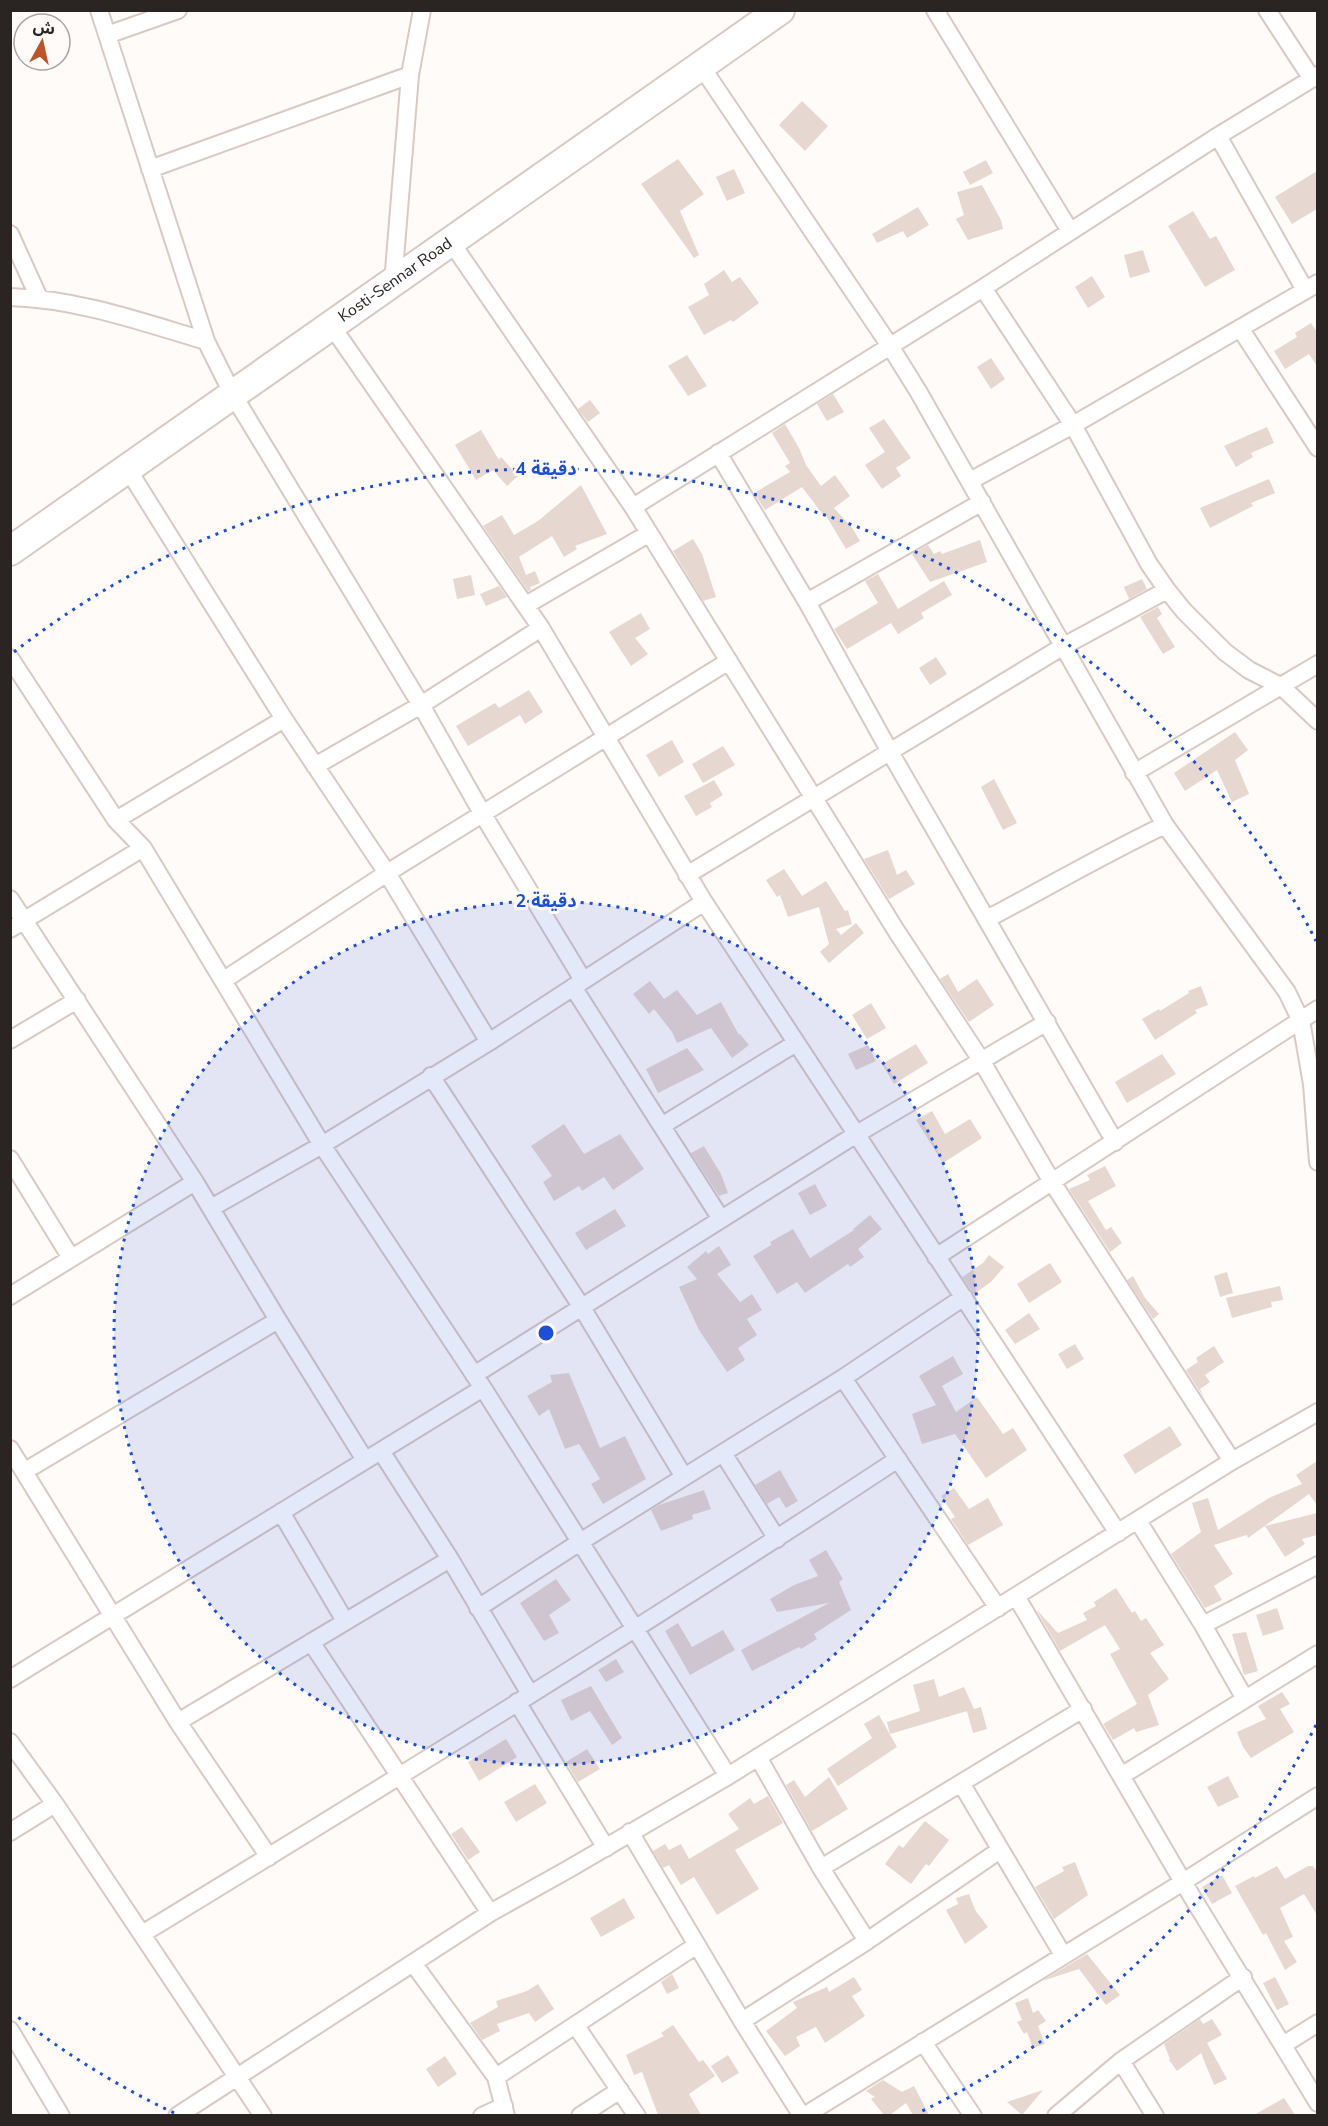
<svg xmlns="http://www.w3.org/2000/svg" width="1328" height="2126" font-family="'Nunito Sans','Noto Sans Arabic',sans-serif">
<rect width="100%" height="100%" fill="#fefbf9"/>
<path fill="#e7d7d1" d="M802 101 828 126 805 151 779 125Z
M678 159 704 194 680 211 699 255 694 258 641 184Z
M986 160 993 173 970 185 963 172Z
M734 169 745 193 727 201 716 177Z
M1317 171V209L1292 224 1275 197Z
M982 185 1001 220 1003 229 968 240 956 219 964 215 957 192Z
M918 207 929 225 907 238 903 231 877 243 872 234Z
M1193 211 1210 239 1216 236 1235 270 1205 287 1168 226Z
M1143 250 1150 272 1130 278 1124 255Z
M724 270 732 282 740 277 759 303 733 322 731 320 704 335 688 307 709 295 704 284Z
M1092 276 1105 297 1088 308 1075 287Z
M1311 323 1317 332V366L1309 354 1285 369 1274 351 1297 337 1295 333Z
M687 355 707 386 688 396 668 366Z
M991 358 1005 379 991 389 977 367Z
M833 394 844 412 827 421 817 404Z
M590 400 600 413 588 422 578 409Z
M884 419 911 458 896 468 901 476 882 489 865 465 885 452 869 428Z
M785 424 799 448 806 465 821 486 835 475 850 496 834 508 853 529 860 541 846 549 825 514 824 516 802 487 765 510 754 493 790 472 785 466 790 463 772 433Z
M1267 427 1274 443 1251 453 1253 457 1236 467 1224 446Z
M481 430 499 460 501 457 518 476 507 486 493 470 476 480 455 445Z
M1269 479 1275 493 1251 503 1253 506 1210 528 1200 508Z
M581 485 607 534 575 546 577 549 564 557 552 536 519 557 526 575 535 571 540 583 530 587 531 590 528 591 483 526 502 515 514 535 538 521Z
M693 539 702 554 716 597 703 601 673 551Z
M980 540 987 562 930 582 912 554 928 545 934 554 940 551 942 554Z
M878 574 898 609 944 581 952 595 921 613 924 618 898 634 891 623 847 649 834 629 878 603 865 581Z
M471 575 475 595 457 599 453 579Z
M1142 579 1147 589 1129 599 1124 587Z
M499 586 507 597 486 606 480 594Z
M1158 607 1162 614 1157 618 1175 647 1163 654 1140 617Z
M641 613 650 629 635 638 648 654 631 666 609 632Z
M936 657 947 674 930 685 919 668Z
M529 690 543 712 525 724 520 715 468 746 456 726 495 703 499 708Z
M1235 732 1248 750 1235 760 1249 794 1232 802 1217 770 1185 791 1174 773Z
M672 740 684 762 659 777 646 755Z
M723 746 735 765 703 783 692 764Z
M994 779 1017 823 1003 830 981 787Z
M714 780 723 795 710 803 712 807 696 816 684 796Z
M888 850 897 875 906 870 915 884 889 899 864 859Z
M784 869 802 896 826 881 845 911 848 910 852 924 836 929 841 935 856 923 864 933 829 963 820 952 829 944 819 907 788 917 780 895 777 897 766 880Z
M948 974 958 992 977 979 994 1005 969 1022 940 979Z
M650 981 664 999 677 990 697 1015 721 1002 739 1035 740 1034 749 1045 732 1058 711 1028 677 1043 672 1032 654 1009 649 1014 633 994Z
M1201 986 1208 1005 1195 1010 1197 1013 1155 1040 1142 1019 1159 1009 1160 1011 1189 993 1188 991Z
M871 1003 886 1028 867 1039 852 1015Z
M916 1044 928 1063 894 1084 882 1064Z
M868 1045 876 1061 856 1070 848 1054Z
M687 1048 704 1070 658 1093 646 1069Z
M1162 1054 1176 1074 1127 1103 1115 1082Z
M932 1111 945 1134 970 1119 982 1138 943 1163 916 1120Z
M564 1124 584 1154 620 1134 644 1169 613 1190 604 1177 582 1191 579 1186 554 1201 543 1182 552 1176 531 1146Z
M704 1146 721 1174 728 1193 719 1196 691 1153Z
M1105 1166 1116 1186 1088 1201 1106 1230 1111 1227 1122 1243 1110 1252 1069 1189 1090 1180 1087 1175Z
M815 1184 827 1206 810 1215 798 1193Z
M615 1209 626 1226 586 1250 575 1233Z
M870 1215 882 1229 858 1249 864 1257 850 1267 848 1264 805 1293 797 1282 777 1294 753 1256 771 1245 770 1242 793 1229 810 1258 854 1230 853 1229Z
M719 1246 731 1265 717 1274 740 1302 752 1294 762 1310 747 1319 757 1335 738 1348 745 1360 727 1372 699 1330 679 1287 697 1279 687 1267 706 1251 708 1254Z
M989 1255 1004 1267 991 1282 974 1294 962 1277 983 1263Z
M1050 1263 1062 1282 1029 1303 1017 1284Z
M1227 1272 1233 1293 1220 1297 1214 1276Z
M1133 1276 1145 1298 1159 1314 1153 1319 1127 1280Z
M1280 1286 1283 1300 1271 1302 1272 1307 1232 1318 1226 1298Z
M1029 1313 1040 1329 1015 1344 1005 1330Z
M1075 1344 1084 1359 1067 1369 1058 1354Z
M1214 1346 1224 1362 1205 1375 1210 1382 1200 1389 1204 1398 1186 1370 1198 1362 1196 1358Z
M953 1356 963 1374 942 1386 956 1412 977 1397 1003 1434 1013 1428 1027 1450 986 1478 955 1434 922 1444 912 1414 936 1405 919 1376Z
M569 1373 600 1448 625 1436 646 1479 603 1504 591 1484 600 1479 579 1444 565 1449 549 1409 539 1416 527 1396 552 1382 550 1375Z
M1170 1426 1182 1445 1135 1474 1123 1455Z
M1317 1461V1505L1309 1494 1248 1538 1247 1535 1214 1545 1233 1574 1214 1586 1222 1600 1205 1608 1171 1554 1201 1532 1192 1503 1208 1498 1218 1530 1269 1498 1302 1484 1296 1475Z
M780 1470 798 1501 786 1508 779 1497 767 1504 755 1485Z
M954 1488 969 1509 988 1498 1003 1525 968 1545 951 1519 955 1517 941 1496Z
M704 1490 711 1509 692 1515 693 1519 661 1531 651 1510 659 1505Z
M1317 1513V1535L1302 1539 1305 1544 1285 1557 1265 1526Z
M826 1550 843 1579 839 1582 851 1610 814 1634 817 1639 801 1649 799 1647 752 1671 741 1650 829 1603 777 1612 770 1599 794 1585 818 1576 809 1560Z
M556 1579 571 1600 549 1615 559 1633 544 1641 520 1603Z
M1116 1588 1132 1613 1135 1611 1141 1621 1146 1618 1164 1645 1150 1653 1169 1679 1148 1695 1159 1725 1136 1732 1134 1728 1113 1740 1103 1724 1137 1704 1110 1654 1120 1649 1105 1625 1060 1651 1036 1609 1058 1633 1087 1620 1083 1613 1096 1606 1094 1602Z
M1277 1608 1284 1629 1263 1636 1256 1615Z
M678 1623 692 1647 723 1630 735 1650 690 1675 665 1631Z
M1246 1632 1258 1671 1244 1675 1232 1634Z
M616 1659 624 1672 606 1682 598 1670Z
M934 1679 939 1697 964 1687 974 1709 890 1734 887 1722 920 1711 913 1685Z
M591 1686 622 1738 612 1745 590 1711 571 1721 561 1700Z
M1282 1692 1290 1704 1280 1709 1294 1732 1251 1758 1243 1747 1237 1732 1266 1719 1258 1706Z
M981 1707 987 1729 973 1733 967 1711Z
M879 1715 897 1747 838 1786 827 1769 872 1738 864 1724Z
M506 1739 517 1757 479 1781 468 1762Z
M587 1749 600 1769 578 1782 566 1762Z
M1228 1776 1239 1797 1218 1807 1207 1787Z
M829 1777 848 1809 812 1831 786 1785 794 1780 805 1797Z
M535 1784 547 1803 516 1822 504 1802Z
M768 1796 783 1823 735 1850 759 1889 717 1915 694 1877 681 1885 669 1865 663 1868 653 1851 665 1844 669 1850 681 1844 689 1859 739 1829 728 1814 750 1798 754 1804Z
M925 1821 949 1840 929 1866 926 1864 911 1884 885 1864 899 1845 903 1848Z
M462 1827 480 1852 468 1860 451 1834Z
M1075 1862 1088 1895 1054 1919 1035 1887 1064 1871 1062 1867Z
M1277 1866 1285 1879 1308 1866H1313L1317 1872V1915L1304 1894 1280 1908 1293 1937 1284 1941 1297 1962 1285 1970 1266 1933 1263 1935 1235 1886 1254 1876 1255 1878Z
M1222 1875 1232 1893 1212 1904 1202 1887Z
M969 1894 975 1910 988 1927 965 1944 946 1910 958 1904 956 1898Z
M624 1898 635 1918 601 1937 590 1918Z
M1087 1954 1120 1995 1106 2005 1079 1969 1042 1981Z
M672 1974 679 1988 667 1994 661 1982Z
M854 1977 862 1990 852 1996 865 2016 825 2043 816 2027 796 2037 800 2046 785 2056 766 2031 797 2008 793 2002 827 1987 829 1992Z
M1275 1977 1289 2004 1277 2010 1263 1983Z
M538 1984 554 2009 535 2022 529 2013 497 2024 500 2031 482 2040 470 2023 498 2007 496 2001 527 1991Z
M1028 1998 1033 2013 1038 2010 1046 2021 1038 2026 1045 2044 1033 2048 1027 2032 1024 2034 1017 2022 1022 2020 1015 2003Z
M1200 2019 1203 2024 1212 2019 1222 2035 1207 2043 1227 2079 1214 2085 1201 2053 1177 2071 1169 2060 1170 2059 1164 2044Z
M673 2025 699 2062 703 2060 715 2076 689 2094 701 2115H658L642 2072 634 2075 626 2055 664 2036 661 2033Z
M728 2055 739 2073 722 2083 711 2066Z
M445 2056 457 2074 438 2087 426 2069Z
M883 2080 902 2092 914 2086 929 2115H913L906 2103 890 2115H884L871 2099 875 2097 866 2091Z
M1043 2090 1022 2115 1007 2102Z
M1284 2098 1295 2115H1254Z"/>
<g fill="none" stroke-linecap="round" stroke-linejoin="round">
<g stroke="#d9c9c3" stroke-width="20">
<path id="minor" d="M99 10 206 341 232 393 421 705 482 813 583 980
M935 10 1070 231
M1267 10 1312 79
M107 35 178 10
M701 66 890 346 918 391 1165 825 1287 992 1301 1021 1312 1084 1318 1162
M1218 136 1305 290
M150 169 410 75
M10 234 39 298
M451 242 633 507 897 932 981 1060 1052 1182 1232 1461
M393 283 410 75 422 10
M983 288 1073 425 1149 564 1167 590 1184 611 1225 652 1249 670 1282 687 1318 721
M10 297C77 299 142 322 206 341
M331 325 541 628 704 902 1118 1533
M1240 328 1318 448
M718 453 807 602 890 752 1115 1142
M127 468 284 719 387 873 489 1042
M970 481 1073 425 1318 283
M633 507 983 288 1218 136 1318 75
M807 602 982 502
M526 605 648 534
M10 658 116 820 143 848 322 1145 483 1388 728 1776
M315 766 421 705 541 628
M1134 773 1318 664
M116 820 284 719
M687 875 1062 647 1167 590
M10 899 195 1182 278 1320 365 1460
M987 919C1046 888 1104 854 1165 825
M10 929 143 848
M224 980 387 873 729 661
M573 987 721 1219
M10 1040 77 1000
M431 1076 581 1306 684 1477
M663 1125 796 1043
M10 1159 71 1258
M211 1208 322 1145 489 1042 704 902
M936 1257 1318 1009
M10 1296 195 1182
M474 1375 855 1135 1047 1022
M843 1378 998 1608
M10 1449 178 1722 269 1857
M381 1451 450 1559 530 1694
M723 1453 777 1539
M25 1471 278 1320
M281 1512 345 1621
M1138 1521 1203 1625 1245 1699
M1016 1596 1183 1882 1318 2103
M478 1608 580 1542 843 1378 964 1297
M1203 1625 1318 1565
M311 1642 490 1913
M10 1679 483 1388
M517 1702 606 1848
M178 1722 450 1559
M10 1742 55 1804 263 2116
M758 1757 821 1868 867 1941
M1121 1776 1318 1654
M961 1783 1063 1955
M10 1832 55 1804
M630 1832 742 2021 802 2116
M821 1868 1083 1709
M142 1934C396 1779 649 1623 898 1459
M413 1963 496 2077 506 2116
M742 2021 867 1941 1000 1850
M576 2026 637 2116
M10 2030 61 2116
M923 2042 973 2116
M1283 2045 1318 2023
M1121 2061 1155 2116
M496 2077 697 1945
M177 2116 490 1913 567 1870 728 1776 1232 1461 1318 1412
M482 2116 504 2106
M580 2116 620 2090
M804 2116 1183 1882 1318 1796
M1056 2116 1121 2061 1243 1977"/>
</g>
<g stroke="#d9c9c3" stroke-width="32">
<g id="trunk">
<path id="s1" d="M10 551C266 369 524 191 780 10"/>
</g>
</g>
<use href="#minor" stroke="#fff" stroke-width="16"/>
<use href="#trunk" stroke="#fff" stroke-width="28"/>
</g>
<circle cx="546" cy="1333" r="432" fill="#1d4ed8" fill-opacity=".12"/>
<g fill="none" stroke="#1d4ed8" stroke-width="3" stroke-dasharray="3 6">
<circle cx="546" cy="1333" r="432"/>
<path d="M1316 1725A864 864 0 0 1 918 2113M174 2113A864 864 0 0 1 14 2014M14 652A864 864 0 0 1 1316 941"/>
</g>
<g text-anchor="middle" dominant-baseline="central" stroke-width="6" stroke-linejoin="round" paint-order="stroke">
<g font-size="16" fill="#2a2422" stroke="#fefbf9">
<text stroke="none"><textPath href="#s1" startOffset="471">Kosti-Sennar Road</textPath></text>
</g>
</g>
<circle cx="546" cy="1333" r="9" fill="#1d4ed8" stroke="#fefbf9" stroke-width="3"/>
<g font-size="18" text-anchor="middle" font-weight="bold" fill="#1d4ed8" stroke="#fefbf9" stroke-width="6" stroke-linejoin="round" paint-order="stroke">
<text x="546" y="475">4 دقيقة</text>
<text x="546" y="907">2 دقيقة</text>
</g>
<rect width="1328" height="2126" fill="none" stroke="#2a2422" stroke-width="24"/>
<g transform="translate(42 42) rotate(8)"><circle r="28" fill="#fefbf9" stroke="#a9a5a3" stroke-width="1.5"/>
<path d="M0-4.5L10 22L0 15L-10 22Z" fill="#bb5528"/>
<text y="-9" font-size="16" font-weight="bold" text-anchor="middle" fill="#2a2422">ش</text>
</g>
</svg>
